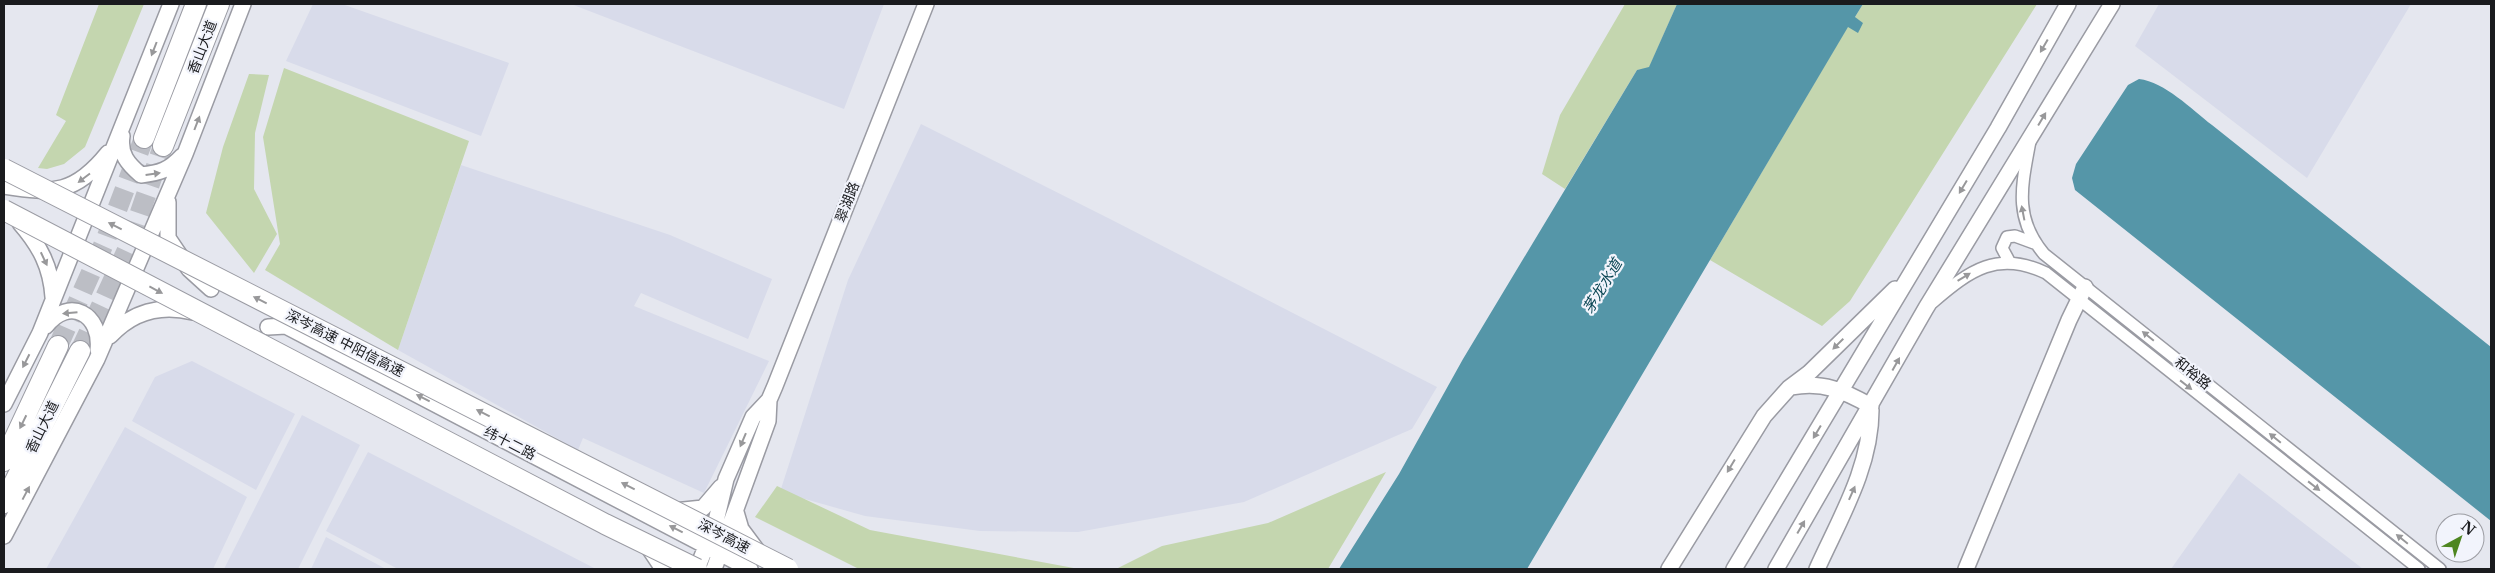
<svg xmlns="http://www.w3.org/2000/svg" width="2495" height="573" font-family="'Libre Baskerville','Noto Sans SC',serif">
<rect width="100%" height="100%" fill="#e5e7ef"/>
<path fill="#d8dbea" d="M313 4H342L509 63 481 136 286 61Z
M571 4H884L844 109Z
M2159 4H2411L2307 178 2135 46Z
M921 124 1112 220 1437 387 1412 429 1244 502 1078 532 980 531 865 516 780 492 848 280Z
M461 165 670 235 772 279 748 339 641 293 634 306 769 361 704 493 583 438 578 450 398 350Z
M192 361 295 414 256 490 132 421 155 377Z
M302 415 360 445 298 569H224Z
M125 427 247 497 213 569H46Z
M368 452 596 569H398L326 531Z
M2239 473 2363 569H2171Z
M326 537 386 569H311Z"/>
<path fill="#c4d6af" d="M99 4H144L85 147 64 164 47 169 38 168 66 121 56 115Z
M1625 4H1677L1649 68 1637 70 1565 189 1542 174 1560 115Z
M1863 4H2037L1850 301 1822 326 1710 260 1848 26 1859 32 1855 17Z
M284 68 469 141 398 350 265 270 280 244 263 137Z
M249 74 269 75 255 133 254 189 277 234 254 273 206 213 223 147Z
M1386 472 1328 569H1116L1162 546 1268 523Z
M777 486 870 530 1079 569H859L755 517Z"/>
<path fill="#5596a8" d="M1677 4H1863L1855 17 1863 23 1858 33 1848 27 1527 569H1339L1399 474 1463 359 1637 70 1649 67Z
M2139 79C2165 82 2191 109 2212 125L2491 347V521L2075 190 2072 178 2076 164 2128 85Z"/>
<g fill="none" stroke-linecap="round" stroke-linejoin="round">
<path stroke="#bcbec5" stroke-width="20" stroke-dasharray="20 10" stroke-linecap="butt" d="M58 346 106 239 144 138
M80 351 127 250 163 146"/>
<g stroke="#9a9ba3" stroke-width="14">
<path id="street" d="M2030 141C2022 185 2013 217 2044 254L2440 569
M2009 261 2002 248 2007 237 2015 236 2034 243
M1933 302C1970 270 1998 250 2046 273L2419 569"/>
</g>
<g stroke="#9a9ba3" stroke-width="18">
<path id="secondary" d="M122 136C119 154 128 164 141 175 160 173 169 170 182 156
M4 186C54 194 75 194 108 153
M168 202V238L189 269 211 289
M20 223C40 246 51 267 53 297
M46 326C69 296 102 314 98 350
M268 327 286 326 750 569
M110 336C132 312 161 304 193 312
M1792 387C1823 381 1844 391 1871 406
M4 404 40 333 171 4
M674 511 703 508 721 487
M736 512 741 529 759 553
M4 536 97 359 185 154 243 4
M647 545 663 569
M697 569 716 521 726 479 753 417 769 400
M714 569 768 421 769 400 775 386 926 4
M1669 569 1764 416 1789 388 1809 373 1895 289
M1734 569 1998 128 2068 4
M1776 569 1926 308 2112 4
M1817 569C1840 518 1871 467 1871 410
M1966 569 2069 320 2085 287"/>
</g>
<g stroke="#9a9ba3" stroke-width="22">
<path id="highway" d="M144 138 196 4
M163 146 219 4
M4 461 58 346
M4 503 80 351"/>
</g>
<use href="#street" stroke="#fff" stroke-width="11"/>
<use href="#secondary" stroke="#fff" stroke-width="15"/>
<use href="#highway" stroke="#fff" stroke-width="20"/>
<g stroke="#9a9ba3" stroke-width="22" stroke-linecap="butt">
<path id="highway-bridge" d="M4 169 788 569
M4 210 605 524 697 569"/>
</g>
<use href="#highway-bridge" stroke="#fff" stroke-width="20"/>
</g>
<defs><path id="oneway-solid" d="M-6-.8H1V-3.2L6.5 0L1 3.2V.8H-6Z" transform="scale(1.25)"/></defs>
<g fill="#98989a">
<use href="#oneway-solid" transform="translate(2044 46) rotate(120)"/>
<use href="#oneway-solid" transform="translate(154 49) rotate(111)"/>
<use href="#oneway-solid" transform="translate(2042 119) rotate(-59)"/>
<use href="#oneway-solid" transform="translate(197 123) rotate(-69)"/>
<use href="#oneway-solid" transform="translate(153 174) rotate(-8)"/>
<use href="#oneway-solid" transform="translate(84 178) rotate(143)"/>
<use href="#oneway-solid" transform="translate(1963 187) rotate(121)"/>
<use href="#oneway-solid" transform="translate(2023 213) rotate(-101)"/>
<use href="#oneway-solid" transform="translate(115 226) rotate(-153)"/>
<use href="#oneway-solid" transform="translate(44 259) rotate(65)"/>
<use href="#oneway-solid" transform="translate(1964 277) rotate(-31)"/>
<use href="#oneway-solid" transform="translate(156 290) rotate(28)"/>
<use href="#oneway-solid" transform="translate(260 300) rotate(-153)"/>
<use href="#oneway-solid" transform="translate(70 313) rotate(175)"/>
<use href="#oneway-solid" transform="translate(2148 336) rotate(-141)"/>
<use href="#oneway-solid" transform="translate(1838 344) rotate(135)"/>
<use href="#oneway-solid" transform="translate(26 361) rotate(117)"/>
<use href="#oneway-solid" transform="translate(1896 364) rotate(-61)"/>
<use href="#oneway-solid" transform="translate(2186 385) rotate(38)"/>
<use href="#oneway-solid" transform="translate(423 398) rotate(-153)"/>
<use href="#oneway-solid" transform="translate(483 413) rotate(-153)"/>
<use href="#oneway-solid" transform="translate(23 422) rotate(116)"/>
<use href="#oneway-solid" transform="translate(1817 432) rotate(121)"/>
<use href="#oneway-solid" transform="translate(2275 438) rotate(-141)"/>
<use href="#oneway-solid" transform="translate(743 440) rotate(113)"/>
<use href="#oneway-solid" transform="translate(1731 466) rotate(121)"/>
<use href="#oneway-solid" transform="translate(628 486) rotate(-153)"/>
<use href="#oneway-solid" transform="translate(2314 486) rotate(38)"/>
<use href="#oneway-solid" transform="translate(26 493) rotate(-62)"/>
<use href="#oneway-solid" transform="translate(1852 493) rotate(-66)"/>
<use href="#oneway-solid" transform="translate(1801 527) rotate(-60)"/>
<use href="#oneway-solid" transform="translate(676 529) rotate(-153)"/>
<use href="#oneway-solid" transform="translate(2402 539) rotate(-141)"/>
</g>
<g text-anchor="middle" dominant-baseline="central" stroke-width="4.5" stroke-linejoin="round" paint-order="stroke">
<g font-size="14" fill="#1a1b1e" stroke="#f2f4fc">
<text transform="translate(202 47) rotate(-69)">香山大道</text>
<text transform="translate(847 202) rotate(-69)">翠湖路</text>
<text transform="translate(345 343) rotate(27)">深岑高速 中阳信高速</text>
<text transform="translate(2193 373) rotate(39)">和裕路</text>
<text transform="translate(42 427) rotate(-64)">香山大道</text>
<text transform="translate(510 443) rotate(27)">纬十二路</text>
<text transform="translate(724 536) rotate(28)">深岑高速</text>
</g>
<g font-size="15" font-style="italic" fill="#094553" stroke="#f2f4fc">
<text transform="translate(1602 286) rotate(-59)">茅龙水道</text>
</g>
</g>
<rect width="2495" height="573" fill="none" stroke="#1a1b1e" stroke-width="10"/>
<g transform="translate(2460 538) rotate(40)"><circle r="24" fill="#f2f4fc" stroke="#9c9da3"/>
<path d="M0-4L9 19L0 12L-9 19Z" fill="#4e8620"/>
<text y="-8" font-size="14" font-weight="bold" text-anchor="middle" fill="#1a1b1e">N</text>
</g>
</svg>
